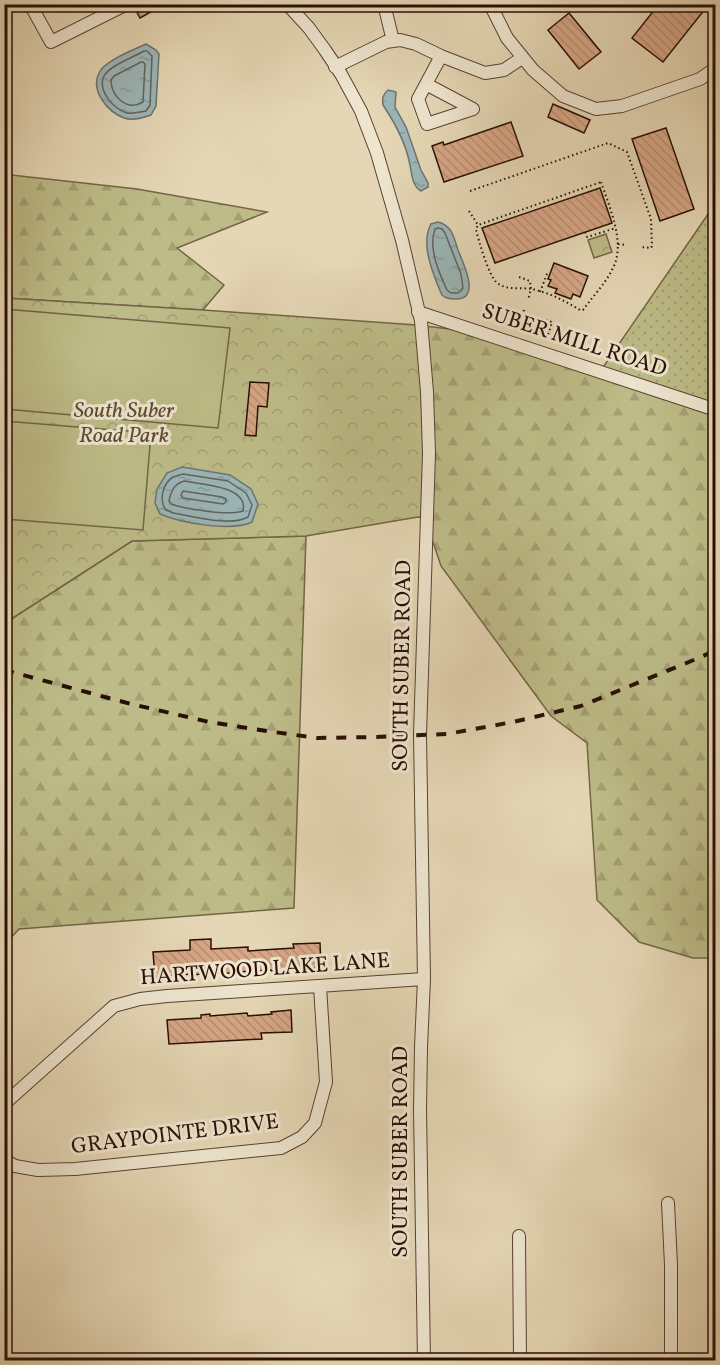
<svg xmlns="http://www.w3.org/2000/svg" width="720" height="1365" font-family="Vollkorn,serif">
<defs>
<pattern id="grass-dots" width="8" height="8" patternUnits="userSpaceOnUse" patternTransform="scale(1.5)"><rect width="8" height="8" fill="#bdbc88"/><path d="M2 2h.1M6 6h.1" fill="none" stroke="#a3a074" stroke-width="1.8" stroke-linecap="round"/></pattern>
<pattern id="forest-firs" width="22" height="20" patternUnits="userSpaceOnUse" patternTransform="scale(1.5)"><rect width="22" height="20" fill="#bdbc88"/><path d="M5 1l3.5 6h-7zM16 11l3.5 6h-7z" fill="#a3a074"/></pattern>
<pattern id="park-crowns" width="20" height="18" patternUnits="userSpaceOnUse" patternTransform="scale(1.5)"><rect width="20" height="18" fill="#bdbc88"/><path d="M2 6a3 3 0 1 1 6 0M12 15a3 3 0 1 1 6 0" fill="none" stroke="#a3a074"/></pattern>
<pattern id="water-ripples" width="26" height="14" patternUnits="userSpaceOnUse" patternTransform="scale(1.5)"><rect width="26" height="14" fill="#9bb7b9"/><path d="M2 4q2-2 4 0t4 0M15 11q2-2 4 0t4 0" fill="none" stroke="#869c9e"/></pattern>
<pattern id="building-back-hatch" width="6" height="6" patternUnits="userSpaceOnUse" patternTransform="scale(1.5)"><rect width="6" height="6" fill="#d6a685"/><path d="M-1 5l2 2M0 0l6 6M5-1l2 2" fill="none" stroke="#b88e71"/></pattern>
</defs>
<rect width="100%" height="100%" fill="#e5d7b5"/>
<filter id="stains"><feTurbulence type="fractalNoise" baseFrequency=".00333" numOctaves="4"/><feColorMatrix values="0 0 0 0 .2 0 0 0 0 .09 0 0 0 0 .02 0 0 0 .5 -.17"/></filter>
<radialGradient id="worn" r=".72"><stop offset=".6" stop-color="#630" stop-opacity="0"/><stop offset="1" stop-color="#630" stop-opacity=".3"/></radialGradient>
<path fill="url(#grass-dots)" stroke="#746546" stroke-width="1.5" d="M715 204V414L597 376Z"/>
<path fill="url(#forest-firs)" stroke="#746546" stroke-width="1.5" d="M11 175 137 189 267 212 177 248 224 285 203 310 5 298 4 178Z
M416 325 458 330 715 414V958H693L639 942 597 900 587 743 551 716 441 566 425 518Z
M306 536 294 908 19 929 5 944 4 734 12 698 5 696V623L132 541Z"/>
<path fill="url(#park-crowns)" stroke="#746546" stroke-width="1.5" d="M606 234 612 252 594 258 588 240Z
M5 298 203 310 416 325 425 395V518L418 517 306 536 132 541 5 623Z"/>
<path fill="#bdbc88" stroke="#746546" stroke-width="1.5" d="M4 309 230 328 218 428 5 409Z
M4 421 151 433 143 530 5 519Z"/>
<path fill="url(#water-ripples)" stroke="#6e7371" stroke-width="1.5" d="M146 44 156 50 159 54 156 106 151 115C143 118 133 121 124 118 108 112 90 91 99 73 104 61 133 50 146 44Z
M388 90 396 92 395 107 406 127 421 170 428 183V187L421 191C412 186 412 174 410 165 406 143 395 123 383 105 382 97 383 95 388 90Z
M438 222C452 225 454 238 458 250 463 263 482 300 455 299 450 299 445 298 442 295 440 292 440 289 438 286 431 268 421 242 431 224Z
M182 467 230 475 251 489 258 504 252 522C231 532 181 523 160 514L155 503 157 489 167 473Z"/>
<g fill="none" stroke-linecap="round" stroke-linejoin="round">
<path stroke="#62625f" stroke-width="1.5" d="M144 51H147L152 56 150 105 146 111C140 112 133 114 127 113 114 109 97 91 104 76 109 66 134 57 144 51Z
M141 62H143L145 64 143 102C127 112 111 96 111 80L114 76Z
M438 228 442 229 445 233 461 274 463 288 458 293H451L447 290C439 273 428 248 435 229Z
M183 474 228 481 246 493 252 505 248 517C231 527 192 516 173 513L165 509C159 499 163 483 173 477 174 477 182 474 183 474Z
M184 481C200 484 249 486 243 511 229 516 185 509 171 504L169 501C171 491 174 484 184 481Z
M183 491 222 497 226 499V502L223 504 183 498 181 495Z"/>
</g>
<path fill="url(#building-back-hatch)" stroke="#2a0e05" stroke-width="1.5" d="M135 4H165L140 18 134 7Z
M659 4H709L663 62 632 38Z
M569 13 601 52 579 69 548 30Z
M553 104 590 120 584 133 548 117Z
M511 122 523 156 444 182 432 146 443 142 444 145Z
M666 128 694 209 660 221 632 139Z
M600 188 612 223 495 263 482 228Z
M554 263 588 276 580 297 573 294 571 299 555 293 557 289 548 286 551 280 548 279Z
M250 382 269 383 267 407 258 406 256 436 245 435Z
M211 939V949L248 947V951L294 948 293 944 320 943 321 967 282 971H272L271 970 238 972V973L202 974 192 975V974L155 977 153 952 190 950V940Z
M291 1010 292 1032 261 1033 262 1039 169 1044 167 1020 201 1018V1015L210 1014V1016L247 1013 248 1016 272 1014 271 1012Z"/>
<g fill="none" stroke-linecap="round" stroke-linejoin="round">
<g stroke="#594031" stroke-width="14">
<path id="minor" d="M30 4 51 42 127 4
M287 4 309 28 325 50 341 74 361 111 377 153 402 240 421 321 427 392 429 453 420 735 424 979 421 1047 420 1110 424 1360
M384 4 393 41
M490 4 507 38 533 70 563 96 596 109 622 106 700 79 716 68
M335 67 386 42 400 40 416 44 441 56 485 73 504 70 522 58
M426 84 473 109 427 124 418 99 441 56
M418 312 716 410
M4 1104 114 1006 140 999 167 996 424 979
M4 1160 15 1166 38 1170 75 1169 281 1148 302 1137 315 1123 326 1082 320 986
M668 1203 671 1265V1360
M519 1236 520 1360"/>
</g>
<path stroke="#2a0e05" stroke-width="2" stroke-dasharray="1.5 3" stroke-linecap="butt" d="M601 182C609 206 626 243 613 268 606 283 593 296 583 310H580C565 301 550 293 532 289 521 287 506 291 496 282 489 275 478 240 476 229L478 225Z
M470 191 608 143 627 152 651 219 652 246 651 248 641 247
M469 211 478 225
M585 232 587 237 616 228
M618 244 627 245
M519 277 530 281 531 289 528 300
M540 292 547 274 550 273
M524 310 523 313 552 322 546 341"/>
<use href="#minor" stroke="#eee5cf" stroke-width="12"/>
<path stroke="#2a0e05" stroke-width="4" stroke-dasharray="10 10" stroke-linecap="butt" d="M4 670 131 704 209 722 267 731 317 738 374 737 447 734 513 722 581 706 701 657 716 650"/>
</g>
<g text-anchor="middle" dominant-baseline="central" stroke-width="6" stroke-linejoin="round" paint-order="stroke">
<g font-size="22" fill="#2a0e05" stroke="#eee5cf">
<text transform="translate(574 341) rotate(18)">SUBER MILL ROAD</text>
<text transform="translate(403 666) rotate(-89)">SOUTH SUBER ROAD</text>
<text transform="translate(265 970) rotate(-4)">HARTWOOD LAKE LANE</text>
<text transform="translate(175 1135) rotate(-7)">GRAYPOINTE DRIVE</text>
<text transform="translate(401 1152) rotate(-90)">SOUTH SUBER ROAD</text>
</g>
<g font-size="22" font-style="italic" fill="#5d4b33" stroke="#eee5cf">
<text x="124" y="411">South Suber<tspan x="124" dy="25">Road Park</tspan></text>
</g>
</g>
<rect width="720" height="1365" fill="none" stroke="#e5d7b5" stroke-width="24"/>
<rect x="6" y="6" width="708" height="1353" fill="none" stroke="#2a0e05" stroke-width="3"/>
<rect x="12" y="12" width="696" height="1341" fill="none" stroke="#2a0e05" stroke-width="1.5"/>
<rect width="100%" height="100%" filter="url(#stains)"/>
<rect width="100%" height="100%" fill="url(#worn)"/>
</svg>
